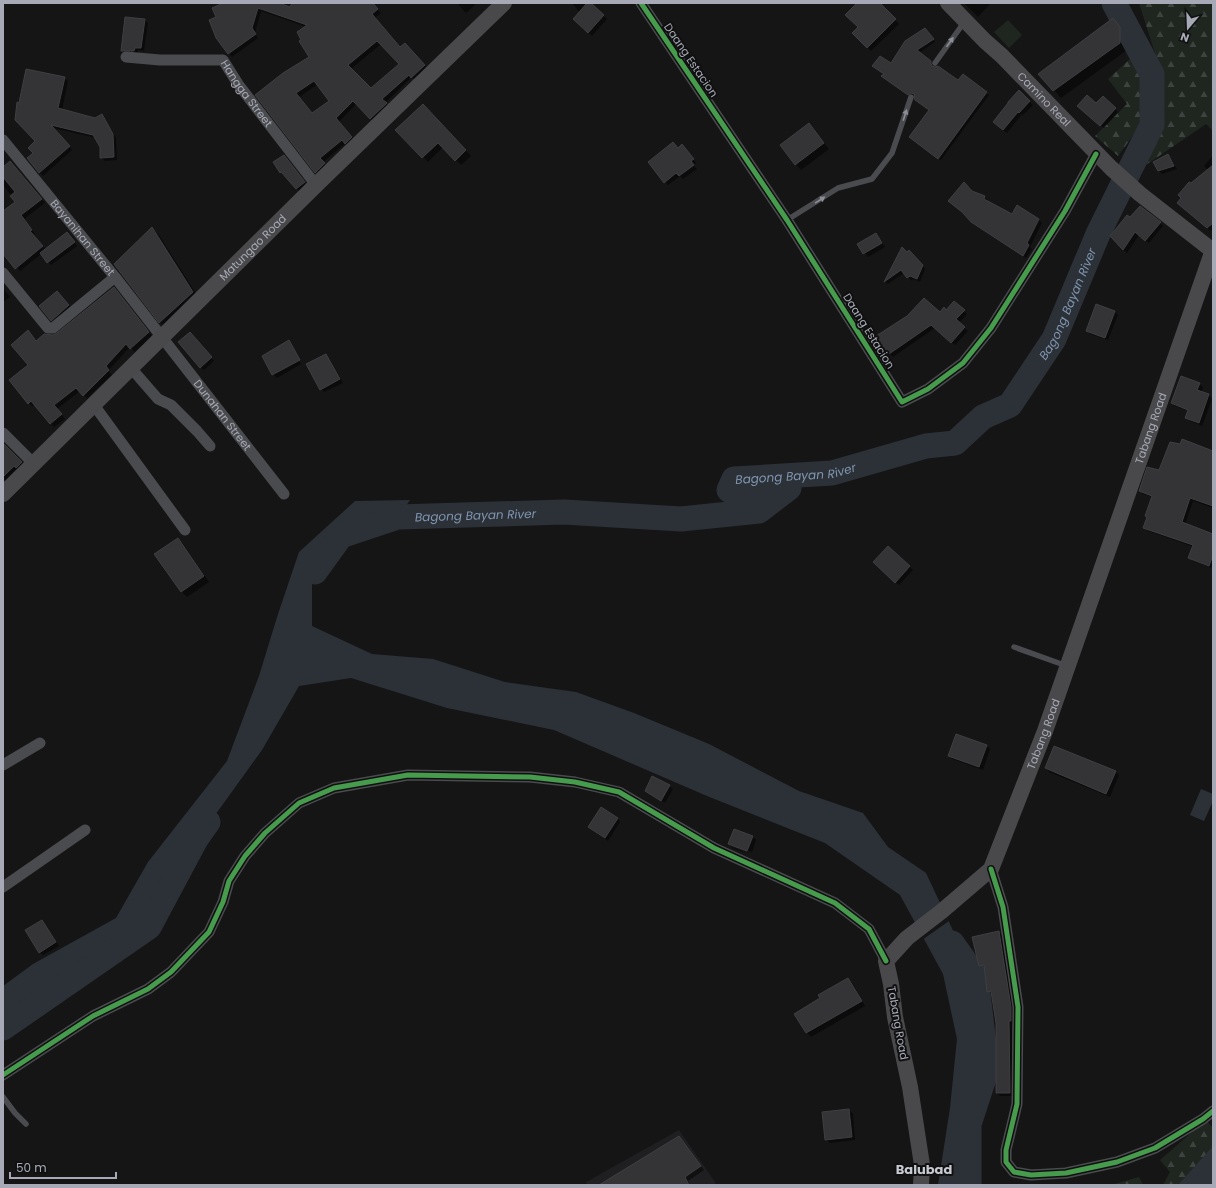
<svg xmlns="http://www.w3.org/2000/svg" width="1216" height="1188" font-family="Poppins,sans-serif">
<defs>
<pattern id="forest-firs" width="22" height="20" patternUnits="userSpaceOnUse"><rect width="22" height="20" fill="#1f2620"/><path d="M5 1l3.5 6h-7zM16 11l3.5 6h-7z" fill="#3d433e"/></pattern>
</defs>
<rect width="100%" height="100%" fill="#151516"/>
<path fill="#1f1f21" d="M679 1130 715 1182V1185H587L586 1182Z"/>
<path fill="#1f2620" d="M1008 20 1022 35 1009 48 994 32Z"/>
<path fill="url(#forest-firs)" d="M1105 3H1112L1148 76 1146 118 1118 156 1095 136 1127 104 1108 79 1130 59 1120 40V27L1113 18Z
M1139 3H1213V131L1206 124 1143 167 1157 119 1160 69Z
M1206 1120 1213 1128V1153L1199 1185H1163L1170 1172 1160 1160Z
M1139 1177 1143 1185H1111Z"/>
<path fill="#2c3138" d="M410 500 394 523 335 544 312 582V626L372 654 433 659 505 682 576 692 634 713 709 744 799 791 863 813 888 847 926 873 987 1003 983 1103 964 1185H938L950 1108 957 1039 943 974 900 895 825 843 707 796 554 730 447 708 351 678 299 686 262 750 182 861 130 946 75 970 15 1024 3 1030V986L33 964 116 918 148 862 227 761 259 676 278 614 299 552 355 501Z
M1201 789 1213 794V801L1204 821 1190 815Z
M1213 1146V1185H1178Z"/>
<path fill="#151516" d="M939 906 949 921 922 940 914 924Z"/>
<path fill="#0007" fill-rule="evenodd" d="M225 3H276L291 8 293 3H372L381 13 375 18 400 48 405 44 428 69 415 80 412 77 385 103 389 107 374 122 357 103 339 122 355 140 349 146 346 143 323 162 327 167 319 175 257 95 310 58 307 27 261 11 255 33 258 38 232 57 217 38V18ZM381 44 400 64 371 89 351 69ZM318 84 331 101 312 114 299 97Z
M457 3H477L466 13Z
M572 3H589L607 19 592 36 577 23 580 13Z
M859 3H878L899 24 871 51 853 33 859 27Z
M964 3H991L978 17Z
M1113 19 1127 36V50L1061 98 1040 74Z
M144 20 148 23 144 51 138 50V54H125L122 50Z
M927 32 935 42 919 53 933 64V68L958 81 963 75 989 95 941 160 912 139 930 110 915 95 911 96 885 79 891 64Z
M64 78 68 81 62 110 95 119 102 115 105 119 116 138 117 160 105 161 101 157V146L96 138 53 128 72 150 43 176 28 158 34 153 36 142 19 104Z
M1019 92 1033 105 1023 115 1022 114 1007 133 997 125Z
M1103 97 1118 112 1104 128 1082 109 1096 104Z
M428 110 471 156 461 165 443 147 428 162 396 130Z
M809 124 829 149 801 170 781 146Z
M678 149H685L696 163 693 165 697 169 683 179 680 176 668 185 665 182Z
M1167 155 1177 169 1162 174 1158 170Z
M1213 155V175L1204 166Z
M287 160 307 186 300 192 280 172Z
M11 162 45 203 24 219 35 234 33 235 46 250 71 237 77 246 51 265 41 254 20 271 3 252V213L16 202 4 186 3 187V168Z
M1213 184V229L1211 231 1182 206Z
M972 192 984 197 988 200 987 202 1012 215 1038 219 1042 223 1030 247 1032 249 1026 258 975 225 971 221Z
M1131 219 1160 223 1163 226 1149 243 1139 235 1127 253 1112 236Z
M152 228 159 235 200 300 167 329 160 322 115 265Z
M876 234 885 247 868 257 859 244Z
M902 248 907 253 913 255 925 269 920 282 913 279 912 281 904 273 888 284 885 282Z
M3 288 10 297 3 302Z
M117 292 152 336 135 352 130 347 108 371 112 375 87 398 80 391 57 409 65 419 54 427 35 405 32 406 29 403V365L31 335 37 342 53 336Z
M60 296 72 309 55 323 52 320Z
M946 311H964L967 314 959 323 968 331 955 345 935 328 893 357 889 354 940 313Z
M1114 311 1118 315 1108 340 1090 334 1087 331Z
M193 336 214 361 204 370 200 367Z
M289 341 301 364 277 378 273 374Z
M326 355 329 358 343 383 324 392 321 389Z
M1199 384 1203 387 1201 393 1209 395 1212 399 1202 426 1190 421 1187 417 1189 411 1175 406 1172 403Z
M3 444 26 467 7 482 3 478Z
M1213 452V508L1193 501 1185 525 1213 535 1212 568 1193 561 1189 557 1194 547 1148 531 1144 528 1152 497 1143 494 1140 491 1160 472Z
M178 539 183 544 209 582 187 597 182 592Z
M888 547 913 570 899 585 877 566Z
M957 735 987 746 990 749 983 770 952 759 949 756Z
M1055 747 1116 772 1119 775 1110 797 1049 772 1046 768Z
M669 786 673 789 665 803 646 791Z
M617 818 620 822 608 841 589 827Z
M753 836 756 840 752 852 732 845V847L729 844Z
M732 847 751 854 732 848Z
M41 921 59 946 43 955 40 952Z
M998 932 1002 935 1014 1012V1024H1012L1013 1096H1000L997 1093V1023L992 995 988 991 985 968 983 969 980 966Z
M848 979 853 984 865 1006 811 1037 807 1033 795 1014 822 998Z
M849 1110 853 1114 855 1140 830 1143 826 1139Z
M679 1137 704 1170 688 1181 690 1185H601Z"/>
<g fill="none" stroke-linecap="round" stroke-linejoin="round">
<g stroke="#2c3138" stroke-width="25">
<path id="s1" d="M315 572 341 536 398 517 564 512 681 519 759 511 789 488 729 490 734 479 832 473 926 446 955 443 983 417 1010 405 1054 339 1098 234 1152 125V74L1114 3"/>
<path d="M952 943 976 977 987 1069 969 1124V1185"/>
<path d="M3 1028 149 927 196 839 208 822"/>
</g>
</g>
<path fill="#343436" stroke="#3e3f42" fill-rule="evenodd" d="M223 3H279L290 7 292 3H373L378 9 372 14 400 47 405 43 425 65 411 78 409 75 382 99 387 103 370 119 353 101 336 118 352 137 345 144 342 140 320 158 325 163 315 173 255 95 283 73 309 57 299 41 301 40 297 32 307 25 258 8 252 28 256 34 228 54 216 38 209 20 216 17 212 8ZM377 41 399 64 371 88 348 65ZM314 81 329 101 312 113 296 93Z
M587 3H591L604 15 588 33 573 19Z
M857 3H880L896 19 867 48 852 33 858 27 845 15Z
M125 17 145 19 141 48H135L134 51H121Z
M1113 18 1120 27V43L1053 91 1038 74Z
M925 28 934 39 917 50 931 61V63L932 66 935 67 938 66 958 80 963 74 987 92 938 159 909 137 929 110 915 100 914 94 911 93 908 95 881 76 884 74 872 66 880 56 891 63 905 41Z
M26 69 65 77 58 108 95 118 102 114 113 134 114 157 100 158V147L93 135 51 125 70 146 39 173 27 158 33 153 28 148 35 141 15 120 17 102 19 103Z
M1019 90 1030 101 1019 113 1018 112 1003 130 993 122 1008 103V102Z
M1087 95 1096 103 1103 96 1116 108 1100 126 1077 106Z
M423 104 466 150 455 161 438 143 422 158 395 130Z
M809 123 824 143 795 165 780 145Z
M673 142 678 148 682 144 694 159 691 161 694 165 679 176 676 173 664 183 648 162Z
M1168 154 1174 166 1158 171 1153 162Z
M284 155 305 182 296 189 281 172 280 173 273 162Z
M10 161 42 199 21 215 32 230 30 231 43 246 15 269 3 254V211L15 202 10 196 15 192 3 177V167Z
M1213 165V223L1207 228 1177 203 1181 198 1178 195 1189 182 1191 183Z
M964 182 972 191 985 196 984 199 1012 214 1017 205 1039 219 1027 243 1029 245 1023 256 971 222 962 212 948 201Z
M1140 206 1161 222 1145 241 1135 232 1123 250 1110 236 1127 215 1130 217Z
M152 227 193 292 159 323 114 264Z
M67 232 75 242 47 263 40 253Z
M876 233 882 243 863 254 857 244Z
M902 247 907 252 909 250 923 265 917 279 910 276 907 278 901 270 884 282Z
M114 287 149 332 130 349 126 344 106 366 109 370 83 396 76 388 54 405 62 414 50 424 31 401 28 404 9 380 28 365 11 345 28 330 36 341 44 334 53 335 57 333Z
M57 291 69 305 51 321 39 306Z
M924 298 940 312 944 307 946 310 954 301 965 310 956 319 965 327 951 343 931 325 889 354 876 336 907 316Z
M1096 304 1115 311 1105 338 1086 331Z
M190 332 212 357 200 368 178 342Z
M289 340 300 360 272 375 262 356Z
M326 354 340 379 320 390 306 364Z
M1181 376 1200 383 1197 390 1209 394 1199 423 1185 418 1188 410 1171 403Z
M1182 439 1213 451V506L1190 498 1182 522 1213 534V555L1209 566 1188 558 1193 545 1143 528 1147 517 1145 516 1152 496 1139 491 1147 467 1159 470 1170 442 1180 444Z
M3 443 22 462 16 468 14 466 3 477Z
M178 538 204 576 181 592 154 554Z
M888 546 910 566 895 583 873 562Z
M956 734 987 745 979 767 948 756Z
M1054 746 1116 771 1106 794 1045 768Z
M652 776 670 785 661 801 645 791Z
M601 807 618 818 605 838 588 827Z
M734 829 753 836 747 851 728 844Z
M42 920 56 942 39 953 25 930Z
M999 931 1011 1007V1021H1009L1010 1093H996V1023L991 991 987 992 984 965 979 966 972 937Z
M848 978 862 1001 806 1033 794 1014 820 998 818 995Z
M849 1109 852 1137 825 1140 822 1112Z
M679 1136 701 1166 685 1177 689 1185H599Z"/>
<g fill="none" stroke-linecap="round" stroke-linejoin="round">
<path stroke="#4a4b4e" stroke-width="5.5" d="M935 63 965 21
M787 220 838 188 872 179 892 153 911 97
M1014 647 1067 666
M3 1097 15 1113 26 1124"/>
<g stroke="#4a4b4e" stroke-width="11">
<path d="M641 3 787 220 902 402 928 389 963 363 991 328 1065 211 1096 154"/>
<path id="s2" d="M126 57 160 60H223L238 84 316 185"/>
<path id="s3" d="M3 140 115 277 284 494"/>
<path d="M3 273 48 328H53L115 277"/>
<path d="M131 368 158 399 171 405 197 431 210 446"/>
<path d="M94 405 185 530"/>
<path d="M3 433 34 464"/>
<path d="M3 765 40 743"/>
<path d="M991 869 1003 907 1018 1007 1017 1104 1006 1150V1162L1014 1172 1031 1175 1066 1173 1117 1162 1155 1148 1203 1119 1213 1111"/>
<path d="M3 887 85 830"/>
<path d="M3 1075 93 1016 148 989 171 972 209 932 223 902 229 881 245 856 265 833 299 803 334 788 408 775 530 777 575 782 619 792 714 848 835 903 869 929 886 961"/>
</g>
<g stroke="#49494c" stroke-width="16">
<path id="s4" d="M948 3 985 41 1002 56 1111 168 1140 194 1213 251"/>
<path id="s5" d="M3 494 316 185 504 3"/>
<path id="s6" d="M921 1185 922 1165 910 1087 895 1017 891 984 886 961 907 938 942 911 991 869 1045 731 1213 250"/>
</g>
<g stroke="#101011" stroke-width="8">
<path id="cycleway" d="M641 3 787 220 902 402 928 389 963 363 991 328 1065 211 1096 154
M991 869 1003 907 1018 1007 1017 1104 1006 1150V1162L1014 1172 1031 1175 1066 1173 1117 1162 1155 1148 1203 1119 1213 1111
M3 1075 93 1016 148 989 171 972 209 932 223 902 229 881 245 856 265 833 299 803 334 788 408 775 530 777 575 782 619 792 714 848 835 903 869 929 886 961"/>
</g>
<use href="#cycleway" stroke="#469c4c" stroke-width="5"/>
</g>
<defs><path id="oneway-solid" d="M-6-.8H1V-3.2L6.5 0L1 3.2V.8H-6Z"/></defs>
<g fill="#8b8e97">
<use href="#oneway-solid" transform="translate(950 42) rotate(-55)"/>
<use href="#oneway-solid" transform="translate(905 115) rotate(-72)"/>
<use href="#oneway-solid" transform="translate(820 200) rotate(-32)"/>
</g>
<g text-anchor="middle" dominant-baseline="central" stroke-width="4" stroke-linejoin="round" paint-order="stroke">
<g font-size="11" fill="#a7aab6" stroke="#101011">
<text transform="translate(691 60) rotate(56)">Daang Estacion</text>
<text stroke="none"><textPath href="#s2" startOffset="138">Hangga Street</textPath></text>
<text stroke="none"><textPath href="#s4" startOffset="136">Camino Real</textPath></text>
<text stroke="none"><textPath href="#s3" startOffset="126">Bayanihan Street</textPath></text>
<text stroke="none"><textPath href="#s5" startOffset="351">Matungao Road</textPath></text>
<text transform="translate(869 331) rotate(58)">Daang Estacion</text>
<text stroke="none"><textPath href="#s3" startOffset="352">Dunahan Street</textPath></text>
<text stroke="none"><textPath href="#s6" startOffset="836">Tabang Road</textPath></text>
<text stroke="none"><textPath href="#s6" startOffset="512">Tabang Road</textPath></text>
<text transform="translate(898 1023) rotate(80)">Tabang Road</text>
</g>
<g font-size="12" font-style="italic" fill="#8095af" stroke="#101011">
<text stroke="none"><textPath href="#s1" startOffset="986">Bagong Bayan River</textPath></text>
<text stroke="none"><textPath href="#s1" startOffset="638">Bagong Bayan River</textPath></text>
<text stroke="none"><textPath href="#s1" startOffset="182">Bagong Bayan River</textPath></text>
</g>
<g font-size="13" font-weight="bold" fill="#c8cad2" stroke="#101011">
<text x="924" y="1169">Balubad</text>
</g>
</g>
<rect width="1216" height="1188" fill="none" stroke="#a7aab6" stroke-width="8"/>
<g transform="translate(1188 28) rotate(199)" stroke="#101011" stroke-width="3" paint-order="stroke">
<path d="M0-3L7 15L0 10L-7 15Z" fill="#a7aab6"/>
<text y="-6" font-size="11" font-weight="bold" text-anchor="middle" fill="#a7aab6">N</text>
</g>
<path d="M10 1172v6h106v-6" fill="none" stroke="#a7aab6" stroke-width="2"/>
<text x="16" y="1172" font-size="12" fill="#a7aab6" stroke="#101011" stroke-width="3" paint-order="stroke">50 m</text>
</svg>
